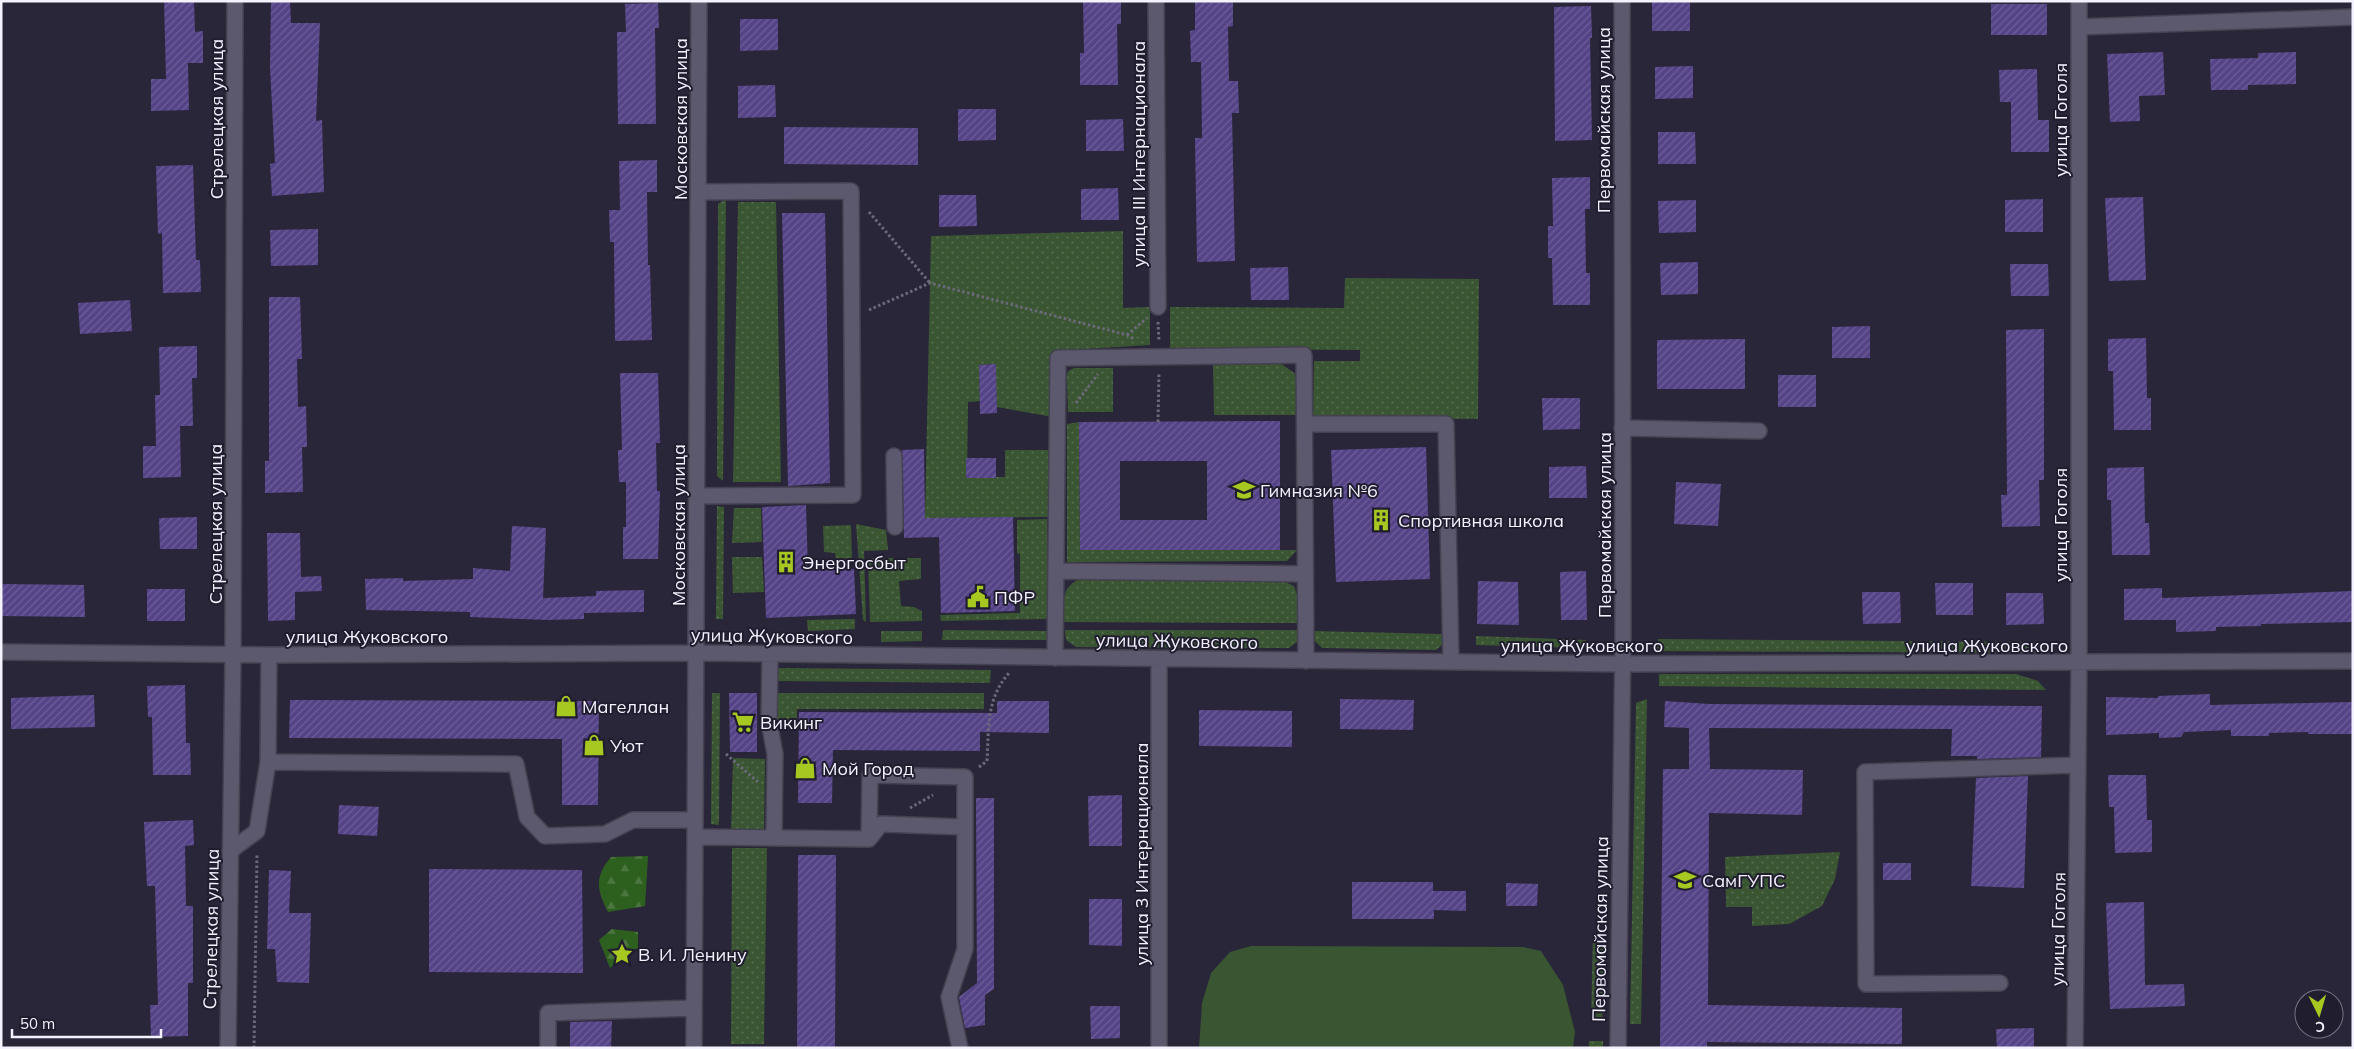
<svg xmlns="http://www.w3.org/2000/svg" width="2354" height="1049" font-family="Mulish,sans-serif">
<defs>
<pattern id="green-dots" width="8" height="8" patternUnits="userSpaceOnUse" patternTransform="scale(1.25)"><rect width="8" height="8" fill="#395531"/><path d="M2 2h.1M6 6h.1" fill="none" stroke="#566e50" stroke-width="1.8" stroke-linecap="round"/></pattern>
<pattern id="forest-firs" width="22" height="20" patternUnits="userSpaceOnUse" patternTransform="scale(1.25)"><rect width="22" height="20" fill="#2d5f1e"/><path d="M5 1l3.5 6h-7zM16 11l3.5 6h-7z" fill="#4c7640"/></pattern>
<pattern id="building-hatch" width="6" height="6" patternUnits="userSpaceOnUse" patternTransform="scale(1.25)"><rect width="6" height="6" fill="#554387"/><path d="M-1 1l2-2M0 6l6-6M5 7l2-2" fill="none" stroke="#6e5f99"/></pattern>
</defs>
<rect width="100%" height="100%" fill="#2a2639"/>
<path fill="url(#green-dots)" d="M726 199 723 481 717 476 718 204Z
M738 202H776L781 482H733Z
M1123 231V308L1150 307V345L1052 351 1053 417 997 407 995 364 979 365 980 401 968 402 967 477H1005V450H1050L1049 517 925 518 931 236Z
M1345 278 1479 279 1478 419 1313 418 1314 361H1360V350L1170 349V307L1344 308Z
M1280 363 1297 375V415H1214L1213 365Z
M1074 368H1113V412H1068L1067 376 1068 371Z
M1079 422 1080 550H1297L1287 561 1067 562V424Z
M717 506 724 507 723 619H716Z
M734 508H761L762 542 732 543Z
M1047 519 1048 619 941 621 940 615 1020 613V554L1017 553V520Z
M856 524 886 530 888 550 864 551 866 622 863 620Z
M851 525 852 558 836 559 835 553 824 552 823 526Z
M732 557H762L764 592 733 593Z
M868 558H921V579L899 581 901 606 914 607 922 611V621L870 622Z
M1081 578 1278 579 1294 586 1299 600 1298 623 1063 622C1064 601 1060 588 1081 578Z
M855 619V629L808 631 807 620Z
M943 630 1050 631V640H942Z
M1065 630H1299L1298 641 1289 648 1076 647 1066 640Z
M881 631H922V641L881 642Z
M1314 631 1442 634 1443 644 1436 650 1322 648 1315 641Z
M1476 636 1586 640 1585 648 1476 645Z
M1658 639 2044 642 2045 653 1657 651Z
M778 668 991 670 990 683 777 681Z
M1659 674H2016L2038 681 2046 690 1659 686Z
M712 693H720L719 825 711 824Z
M777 693H984V709H797V722H777Z
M1647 699 1641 1024H1630L1636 703Z
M733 758 765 759 764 833H731Z
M732 848H767L764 1044H731Z
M1840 852 1835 879 1822 906 1789 924 1752 926V907H1726L1725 857Z
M1593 934 1605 943 1602 1022H1591Z
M1589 1041H1603V1048H1589Z"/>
<path fill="url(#forest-firs)" d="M648 856 645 906 608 912C597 890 594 877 611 857Z
M612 929 638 932V948L610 968 599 940Z"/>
<path fill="#395531" d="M1251 946 1523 947 1541 951 1563 985 1575 1032 1573 1048H1199L1202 1003 1211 973 1230 952Z"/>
<path fill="url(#building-hatch)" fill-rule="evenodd" d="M164 1H194L195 32 203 31V63H188L189 110 151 111V79H166Z
M271 1H290L291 23H320L316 121 322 120 324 192 272 196 270 164 275 163 270 67Z
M1083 1H1121V24H1117L1118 85H1080V53H1084Z
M1195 1H1233V26L1228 27 1229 81H1238L1239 113H1232L1235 261 1197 262 1195 138H1202L1201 62H1191L1190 31 1195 30Z
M1652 1H1690V31H1652Z
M658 3 659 28H655L656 124H618L617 32H626L625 4Z
M1991 4H2047V35H1991Z
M1591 6 1592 38H1590L1592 140 1555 141 1554 7Z
M740 19H778V50L740 51Z
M2163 52 2165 95 2139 96 2140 121 2110 122 2107 54Z
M2296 52V84L2248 85V90H2211L2210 59 2258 58V53Z
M1693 66V98L1655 99V67Z
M2037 69 2038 120H2049V152H2011V102H2000L1999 70Z
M775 85 776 117 738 118V86Z
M958 109H996V140L958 141Z
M1123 119 1124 151H1086V120Z
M784 127 918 128V165L784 164Z
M1658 132H1695L1696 164H1658Z
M657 160V192H647L648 265H650L652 340 615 341 614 242H610L609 210H620L619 161Z
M193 165 196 260H200L201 292 163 293 162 233 158 234 156 166Z
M1590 177V209H1585L1586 273H1590V305H1553L1552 258H1548V226H1553L1552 178Z
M1118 188 1119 220H1081V189Z
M939 195H976L977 226 939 227Z
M2143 197 2146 280 2109 281 2105 198Z
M2043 199V232H2005V200Z
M1696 200V232L1659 233 1658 201Z
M782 213H825L830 483 788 486Z
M318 229V265L271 266 270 230Z
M1698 262V294L1661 295 1660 263Z
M2010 264H2048L2049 296H2011Z
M1288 267 1289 300H1251L1250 268Z
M269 297H300L302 359H297L298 407 306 406 307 447H302L303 492 265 493V461H269Z
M130 300 132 331 80 334 78 303Z
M1870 326V358H1832V327Z
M2044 329V480H2039L2040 526 2002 527 2001 495H2007L2006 330Z
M2146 338 2147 398H2151V430H2114L2113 371H2108V339Z
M1745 339V389H1657V340Z
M197 346V378H192L193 426H180L181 477 143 478V446H156L155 395H160L159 347Z
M996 364 997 413 980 414 979 365Z
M620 373H658L660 443H656L657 491H660L658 559H623V527H626V482H619L618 450H622Z
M1778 375H1816V407H1778Z
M1542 398H1580V429L1543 430Z
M1280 421V550H1080L1079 422ZM1120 461H1207V520H1120Z
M1426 447 1430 579 1336 582 1331 450Z
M924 449 925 518 1013 517 1015 611 941 613 939 537 904 538 902 450Z
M966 458H996V478H966Z
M1586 466 1587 498H1549V467Z
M2144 467 2145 523H2149L2150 555H2112L2111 500H2107V468Z
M1676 482 1721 484 1718 526 1674 524Z
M806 505 808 571 854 569 856 614 766 618 762 507Z
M197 517V549H160L159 518Z
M512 526 546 528 543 598 596 596V591L644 590V612L584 613V619L548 620 470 617V612L366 610 365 579 403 578V581L473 579V568L510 571Z
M267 533H300L301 577 321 576 322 591 295 592V620L268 621Z
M1586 571 1587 620H1561L1560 572Z
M1478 581 1518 582 1519 625 1477 624Z
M1935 583H1973V615H1936Z
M1 584 84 585 85 617 1 616Z
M2162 588V598L2353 591V622L2261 624V626L2216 627V631L2176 632V620H2124V589Z
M147 589H185V621H147Z
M1862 592H1900L1901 623 1863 624Z
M2006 593H2043L2044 624 2006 625Z
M185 685 186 743H190L191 775H153L152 717H148L147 686Z
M729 693H757V752H730Z
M2210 694V705L2353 702V734H2308V732L2269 733V736H2231V730L2184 732 2181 737 2159 738V733L2106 735V697L2158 698V696Z
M94 695 95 727 11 729V698Z
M1340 699 1414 700 1413 730 1340 729Z
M290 700 599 701 598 805H562V739L289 738Z
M997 701H1049V733L980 732V751L833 750 832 803H798L799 712 997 713Z
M1665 701 1709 704 2042 706 2041 757 1977 759V756H1951L1952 729 1709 728 1710 769 1803 770 1802 815 1709 813 1708 1005 1902 1008V1044L1707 1042V1048H1660L1663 769H1689V728L1664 727Z
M1199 710 1292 711V747L1199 746Z
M2108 775H2146L2147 820H2152V852L2115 853 2114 807H2109Z
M2028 776 2024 888 1971 886 1976 778Z
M1122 795V846H1089L1088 796Z
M976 798H994V989L985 995V1025L965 1028 959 997 977 983Z
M339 805 379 807 377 836 338 834Z
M193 820 194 845 185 846 186 906H193V983H188V1036L151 1037 150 1005H158L155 886H147L144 822Z
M798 855H836L835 1048H797Z
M1883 863H1911V880H1883Z
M429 869 582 870 583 973 429 972Z
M269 870 291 871 289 913H311L309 983 277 982 275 949H267Z
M1352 882H1433V891H1466V911L1434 910V919H1352Z
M1506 883 1538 884 1537 906H1506Z
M1089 899H1122V946L1089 945Z
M2144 902 2145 985 2184 984 2185 1006 2110 1009 2106 903Z
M1090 1006H1120V1038L1091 1039Z
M612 1021 611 1048H570V1022Z
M2034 1028V1048H1997L1996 1029Z"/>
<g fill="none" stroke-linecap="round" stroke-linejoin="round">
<g stroke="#444151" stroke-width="18">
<path id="minor" d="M1156 1 1158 307
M2079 27 2353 17
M1305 424H1446L1451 662
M1622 428 1759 431
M894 456 895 527
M697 496 853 495 851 191 698 192
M1056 571 1305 574
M1 652 269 655 697 653 1622 664 2353 661
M770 654 769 722 775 754 774 838
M1055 658 1058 358 1304 355 1306 661
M268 762 516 764 527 817 545 836 605 834 633 820H695
M696 837 869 839
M230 851 257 831 268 762 269 655
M2000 983 1866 984 1865 772 2078 765
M228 1048 233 655 235 1
M548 1048V1013L694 1008
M694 1048 699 1
M960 1048 949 997 965 949V777L870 775 869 839 881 824 963 827
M1159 1048V659
M1618 1048 1623 634 1622 1
M2075 1048 2079 664V1"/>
</g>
<path stroke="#6c697a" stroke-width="3" stroke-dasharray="2.5 2.5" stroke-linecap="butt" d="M869 212 930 283
M869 310 930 283 1127 335 1134 339
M1158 322 1159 341
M1127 335 1147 318
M1076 403 1098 374
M1158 422 1159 372
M726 754 758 782
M979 767 987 761C989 728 986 699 1009 673
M910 808 933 795
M254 1048 257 853"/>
<use href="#minor" stroke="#5c586d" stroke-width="15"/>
</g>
<defs>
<g id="school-bare" transform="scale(1.725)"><path d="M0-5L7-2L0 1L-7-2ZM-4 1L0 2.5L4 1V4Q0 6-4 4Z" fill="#a6c820" stroke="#201d2f" stroke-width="2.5" paint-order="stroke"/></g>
<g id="building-bare" transform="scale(1.725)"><path d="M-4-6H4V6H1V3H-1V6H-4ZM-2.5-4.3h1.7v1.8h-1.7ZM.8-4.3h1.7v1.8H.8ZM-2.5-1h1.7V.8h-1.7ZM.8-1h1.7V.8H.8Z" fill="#a6c820" stroke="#201d2f" stroke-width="2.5" paint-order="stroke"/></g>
<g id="civic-bare" transform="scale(1.725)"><path d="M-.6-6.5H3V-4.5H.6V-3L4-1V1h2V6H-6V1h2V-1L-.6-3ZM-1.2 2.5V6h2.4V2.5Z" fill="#a6c820" stroke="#201d2f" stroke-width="2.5" paint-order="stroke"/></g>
<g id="shop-bare" transform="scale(1.725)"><path d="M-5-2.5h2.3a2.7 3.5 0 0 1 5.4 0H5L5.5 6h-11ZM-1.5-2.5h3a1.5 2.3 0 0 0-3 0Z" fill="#a6c820" stroke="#201d2f" stroke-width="2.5" paint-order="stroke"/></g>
<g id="supermarket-bare" transform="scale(1.725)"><path d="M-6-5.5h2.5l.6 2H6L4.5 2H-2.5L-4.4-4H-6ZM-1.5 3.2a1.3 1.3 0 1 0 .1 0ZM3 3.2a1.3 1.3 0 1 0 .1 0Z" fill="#a6c820" stroke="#201d2f" stroke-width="2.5" paint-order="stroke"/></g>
<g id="university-bare" transform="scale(1.725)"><path d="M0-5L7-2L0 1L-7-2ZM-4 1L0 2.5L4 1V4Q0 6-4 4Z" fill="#a6c820" stroke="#201d2f" stroke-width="2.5" paint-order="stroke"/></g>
<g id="sight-bare" transform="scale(1.725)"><path d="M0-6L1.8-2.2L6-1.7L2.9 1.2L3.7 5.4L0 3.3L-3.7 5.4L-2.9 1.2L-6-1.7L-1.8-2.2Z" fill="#a6c820" stroke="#201d2f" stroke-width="2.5" paint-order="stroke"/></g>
</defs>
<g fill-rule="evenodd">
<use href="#school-bare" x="1244" y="490"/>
<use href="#building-bare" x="1381" y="520"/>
<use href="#building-bare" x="786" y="562"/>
<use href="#civic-bare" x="978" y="597"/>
<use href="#shop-bare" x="566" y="706"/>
<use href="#supermarket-bare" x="743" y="722"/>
<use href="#shop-bare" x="594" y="745"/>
<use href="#shop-bare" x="805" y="768"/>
<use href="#university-bare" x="1685" y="880"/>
<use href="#sight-bare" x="622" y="954"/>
</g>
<g text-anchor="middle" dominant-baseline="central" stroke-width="4" stroke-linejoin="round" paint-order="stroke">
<g font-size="18" fill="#f4f2fe" stroke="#201d2f">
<text transform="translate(216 119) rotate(-90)">Стрелецкая улица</text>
<text transform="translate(680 119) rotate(-90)">Московская улица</text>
<text transform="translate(1603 120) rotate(-90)">Первомайская улица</text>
<text transform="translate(2060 120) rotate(-90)">улица Гоголя</text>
<text transform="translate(1138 154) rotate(-90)">улица III Интернационала</text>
<text transform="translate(215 524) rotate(-90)">Стрелецкая улица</text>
<text transform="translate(678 525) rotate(-90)">Московская улица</text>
<text transform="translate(1604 525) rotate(-90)">Первомайская улица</text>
<text transform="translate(2060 525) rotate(-90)">улица Гоголя</text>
<text x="367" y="636">улица Жуковского</text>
<text transform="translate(772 636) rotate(1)">улица Жуковского</text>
<text transform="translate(1177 641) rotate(1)">улица Жуковского</text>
<text x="1582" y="645">улица Жуковского</text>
<text x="1987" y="645">улица Жуковского</text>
<text transform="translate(1141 854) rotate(-90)">улица 3 Интернационала</text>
<text transform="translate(211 929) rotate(-89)">Стрелецкая улица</text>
<text transform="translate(1600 929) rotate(-89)">Первомайская улица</text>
<text transform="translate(2058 929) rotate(-89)">улица Гоголя</text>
</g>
<g font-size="18" fill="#f4f2fe" stroke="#201d2f" text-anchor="start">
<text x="1260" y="490">Гимназия №6</text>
<text x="1398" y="520">Спортивная школа</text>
<text x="802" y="562">Энергосбыт</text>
<text x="994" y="597">ПФР</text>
<text x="582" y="706">Магеллан</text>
<text x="760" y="722">Викинг</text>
<text x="610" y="745">Уют</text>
<text x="822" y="768">Мой Город</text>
<text x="1702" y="880">СамГУПС</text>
<text x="638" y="954">В. И. Ленину</text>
</g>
</g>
<rect width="2354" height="1049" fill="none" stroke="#f4f2fe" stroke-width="5"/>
<g transform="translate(2319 1014) rotate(175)"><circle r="24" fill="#201d2f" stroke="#757282"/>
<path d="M0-4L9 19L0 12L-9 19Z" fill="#a6c820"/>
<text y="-8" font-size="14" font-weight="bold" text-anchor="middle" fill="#f4f2fe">С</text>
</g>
<path d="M12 1029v8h149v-8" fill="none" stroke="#f4f2fe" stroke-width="2.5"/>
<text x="20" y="1029" font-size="15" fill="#f4f2fe" stroke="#201d2f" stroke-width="4" paint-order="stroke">50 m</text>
</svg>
